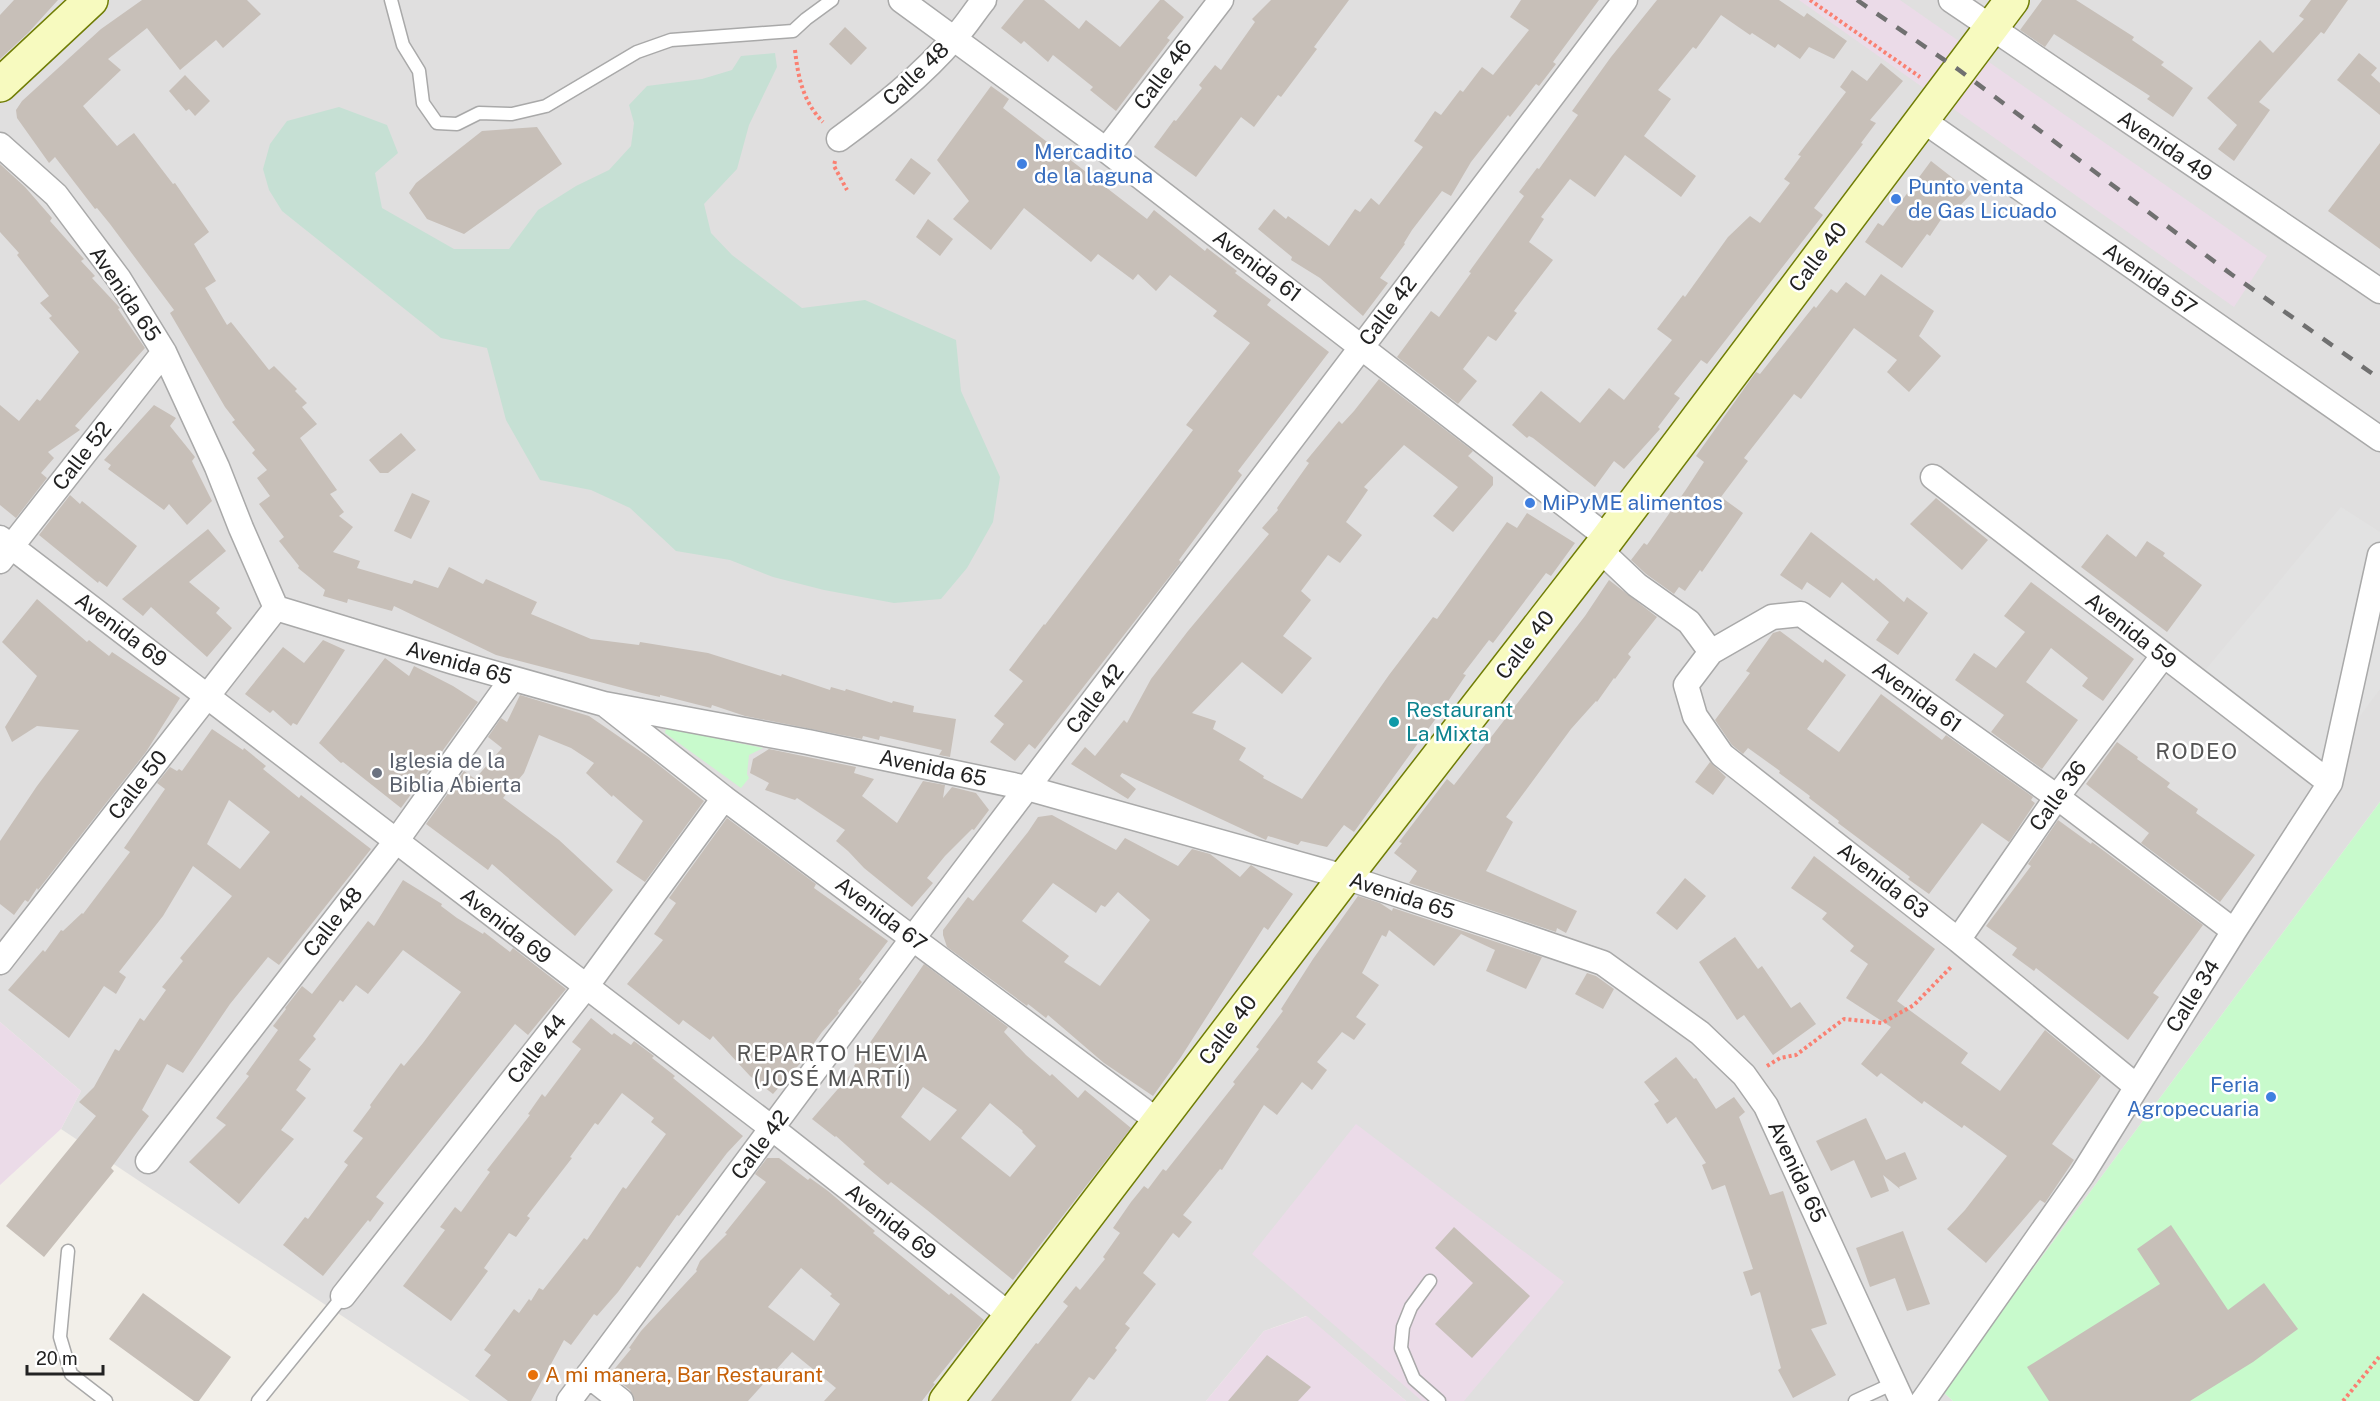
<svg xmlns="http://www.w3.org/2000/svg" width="2380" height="1401" font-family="'Public Sans',sans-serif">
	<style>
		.residential { fill: #e0dfdf }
		.industrial { fill: #ebdbe8 }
		.wetland { fill: #c6e0d4 }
		.park { fill: #c8facc }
		.parking { fill: #e2e2e2 }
		.building { fill: #c7bfb8; fill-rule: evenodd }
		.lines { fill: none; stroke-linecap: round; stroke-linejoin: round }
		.service-casing { stroke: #a9a9a9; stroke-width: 15 }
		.minor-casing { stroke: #a9a9a9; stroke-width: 27 }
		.secondary-casing { stroke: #707d05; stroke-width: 36 }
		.path { stroke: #fa8072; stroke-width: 4; stroke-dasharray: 3 3; stroke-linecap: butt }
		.service { stroke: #fff; stroke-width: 12 }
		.minor { stroke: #fff; stroke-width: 24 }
		.secondary { stroke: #f7fabf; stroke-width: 33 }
		.rail { stroke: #707070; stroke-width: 4.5; stroke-dasharray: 12 12; stroke-linecap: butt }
		.shop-dot { fill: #3f7fe0; stroke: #fff; stroke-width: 2 }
		.culture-dot { fill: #0f9aa8; stroke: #fff; stroke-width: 2 }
		.worship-dot { fill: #6b7280; stroke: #fff; stroke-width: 2 }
		.food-dot { fill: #e8710a; stroke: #fff; stroke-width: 2 }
		.labels { text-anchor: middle; stroke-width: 5; stroke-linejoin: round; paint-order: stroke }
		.street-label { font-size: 21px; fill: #222; stroke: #fff }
		.shop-label { font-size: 21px; fill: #366cbe; stroke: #fff; text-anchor: start }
		.culture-label { font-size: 21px; fill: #0d838f; stroke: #fff; text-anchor: start }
		.worship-label { font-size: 21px; fill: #5b616d; stroke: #fff; text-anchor: start }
		.food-label { font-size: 21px; fill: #c56008; stroke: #fff; text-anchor: start }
		.neighbourhood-label { font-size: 22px; letter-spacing: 1.5px; fill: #555; stroke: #fff }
	</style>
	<rect width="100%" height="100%" fill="#f2efe9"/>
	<path class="residential" d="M0,0H2380V802L1942,1391L1953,1401H1406L1306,1316L1264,1331L1206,1401H470L61,1129L81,1091L0,1022Z"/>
	<path class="industrial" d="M1799,0H1900L2267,256L2234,307Z
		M0,1022L81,1091L61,1129L0,1185Z
		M1356,1124L1564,1282L1464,1401H1422L1252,1254Z
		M1307,1316L1406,1401H1206L1264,1331Z"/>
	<path class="wetland" d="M775,53L777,67L749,125L737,169L704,204L711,233L732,255L802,308L865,300L956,340L961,391L1000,477L993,522L967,568L941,599L894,603L824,590L773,577L730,560L676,551L630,508L591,490L540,480L506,420L487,348L441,338L282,211L269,190L263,169L270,144L287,121L339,107L387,125L398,153L375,173L382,208L454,249H509L538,210L576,186L609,170L631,146L634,123L629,105L647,86L702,79L732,70L741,56Z"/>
	<path class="park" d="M666,728L763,748L749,755L747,774L749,778L741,788L665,733Z
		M2380,802V1401H1953L1942,1391Z"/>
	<path class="parking" d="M2341,507L2380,532V689L2322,767L2197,680Z"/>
	<path class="building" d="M14,0H58L28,33L0,59V15Z
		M142,0H247L261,14L223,48L216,40L180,70L147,28L108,59L121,70L83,106L117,146L134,133L173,184L175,183L209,232L194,244L216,281L205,288L227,325L231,322L269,370L274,366L297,389L295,391L307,403L302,407L317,424L300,438L337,490L330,494L344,512L339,516L353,527L333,552L360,561L357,568L412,584L414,580L438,588L449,567L483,584L486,579L537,602L531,614L591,639L639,645L640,642L708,653L781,676L782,674L830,690L831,687L845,691L846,689L892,703L893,701L914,706L913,712L956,719L950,757L939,755L942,750L880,736L879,740L863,736L862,739L745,716L712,705L711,708L660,695V697L642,693L496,655L394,606L392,611L348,599L347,603L323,596L325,590L298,568L299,566L279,541L284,537L259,504L270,496L257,478L267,470L252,453L255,450L232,422L235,420L225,407L170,313L174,310L110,224L97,208L95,209L55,157L49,163L17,118L16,110L22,101L101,29Z
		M1024,0H1044L1079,29L1086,20L1120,47L1160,0H1164L1184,17L1167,38L1170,40L1116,111L1090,90L1093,87L1053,55L1048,62L1024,41L1021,44L1001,28Z
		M1271,0H1349L1314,47L1317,49L1281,97L1278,95L1254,127L1241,117L1196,177L1154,147L1174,120L1176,121L1202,88L1199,85L1215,65L1221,70L1255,22L1252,19Z
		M1521,0H1599L1553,62L1556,64L1539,86L1536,84L1510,117L1508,115L1471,162L1451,196L1442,191L1412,230L1404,243L1405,244L1380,278L1388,283L1363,316L1320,278L1291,260L1292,257L1258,229L1274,209L1286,219L1288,216L1329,246L1355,209L1360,212L1371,198L1379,205L1423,147L1414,141L1435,111L1441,115L1460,90L1463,92L1482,67L1493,75L1529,30L1510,17Z
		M1657,0H1779L1804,17L1807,13L1847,41L1834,59L1809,47L1800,59L1778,44L1775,48L1752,33L1750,35L1721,15L1696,49L1693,47L1658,90L1671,99L1644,136L1696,176L1681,197L1625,155L1595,197L1570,179L1541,217L1544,219L1529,242L1553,260L1514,311L1517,313L1496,341L1488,336L1463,369L1477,381L1458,404L1397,357L1431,311L1439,317L1471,273L1469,272L1524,196L1519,192L1537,168L1539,169L1578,115L1572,111L1611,57Z
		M2042,0H2076L2134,37L2132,40L2164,62L2161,65L2193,88L2173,117L2147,99L2150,96L2054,34L2045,47L2020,30Z
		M2311,0H2348L2324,34L2321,32L2259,102L2270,110L2234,161L2218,149L2237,125L2207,98L2260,40L2273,53L2304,19L2299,16Z
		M845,27L867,48L851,65L829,44Z
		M2359,53L2377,68L2371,75L2380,83V115L2337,80Z
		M1881,63L1903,81L1870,120L1876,123L1861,143L1863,144L1814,208L1823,215L1707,364L1701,360L1674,394L1680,398L1658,427L1660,429L1624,469L1614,461L1595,487L1533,438L1529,436L1527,438L1512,425L1541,391L1580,423L1609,388L1624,400L1672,340L1657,329L1683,295L1685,297L1728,237L1750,216L1760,223L1790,183L1784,179L1801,156L1798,155L1846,92L1840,87L1852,70L1867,81Z
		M185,75L210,101L195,116L189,109L186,111L169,91Z
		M991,86L1009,99L1003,108L1147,219L1154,210L1205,251L1207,248L1237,271L1235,273L1271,300L1267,305L1329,352L1238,471L1242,475L1179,560L1181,562L1035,749L1029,744L1015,761L990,742L1004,724L994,716L1023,681L1009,670L1044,624L1045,625L1193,430L1186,425L1250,343L1213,316L1217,311L1170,275L1156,291L1138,274L1133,280L1098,254L1091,262L1024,208L991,250L953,219L969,201L937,160Z
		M537,127L562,164L464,234L427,219L409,193L416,183L482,131Z
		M2380,143V249L2328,211Z
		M911,158L931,173L914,195L895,180Z
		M1931,161L1972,193L1953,213L1948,209L1930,236L1927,234L1902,268L1865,242L1878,223L1883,226Z
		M0,164L25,187L52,218L50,221L84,259L81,261L95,276L92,278L120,308L118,309L145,348L75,426L80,430L48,452L54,458L41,473L47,478L16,518L0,505V405L19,421L37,399L40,401L79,352L49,318L52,316L40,303L49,296L17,255L19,253L0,232Z
		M928,219L953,239L940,256L916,237Z
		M1881,274L1934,311L1919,336L1941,356L1909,392L1887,372L1897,360L1854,328L1801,399L1794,394L1744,458L1748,461L1721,497L1743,513L1702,572L1700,570L1685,591L1679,587L1674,594L1646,574L1631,560L1644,543L1647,545L1685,491L1704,462L1696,456L1756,372L1760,374L1814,306L1816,308L1831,289L1837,293L1846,282L1865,296Z
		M1379,379L1473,451L1468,456L1493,477V485L1453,532L1433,516L1458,487L1404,445L1364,487L1368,490L1346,522L1362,535L1340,563L1328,555L1301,591L1311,600L1283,636L1312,658L1282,694L1242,662L1192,713L1216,721L1213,729L1246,748L1239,760L1264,776L1263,778L1302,799L1389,675L1433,617L1437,619L1507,522L1517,528L1527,513L1575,543L1551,576L1546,573L1493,643L1489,640L1463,674L1466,675L1442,710L1354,832L1344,825L1327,847L1301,841L1298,845L1268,836L1266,840L1122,773L1120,776L1136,789L1128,799L1071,764L1085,747L1095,756L1124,720L1127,723L1151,679L1188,631L1269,534L1262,528L1278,510L1277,508L1309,463L1306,461L1339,421L1342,424L1354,411Z
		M154,405L176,418L170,426L195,457L192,461L212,501L187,525L169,504L164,510L108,469L111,465L104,460Z
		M401,433L416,450L388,473H380L369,460Z
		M412,493L430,501L411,539L394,531Z
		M70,495L80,504L82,501L137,546L107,587L99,581L98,583L39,535Z
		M1936,498L1988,540L1962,570L1910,524Z
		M208,529L226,551L189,582L220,608L216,613L232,628L207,657L151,607L143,616L122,599Z
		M1811,532L1874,581L1876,578L1904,602L1907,597L1928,613L1898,655L1876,640L1889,622L1842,582L1830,598L1807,582L1802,590L1780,575Z
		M2107,534L2136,557L2147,541L2165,553L2163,556L2202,585L2167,632L2081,567Z
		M1609,580L1657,617L1628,654L1631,657L1615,679L1614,678L1597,702L1596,701L1571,729L1506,817L1513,822L1486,871L1577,911L1566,933L1557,928L1556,932L1409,883L1417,871L1394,853L1402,843L1399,842L1447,779L1454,785L1585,616Z
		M2031,582L2134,659L2103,701L2082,686L2088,678L2051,648L2026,682L2078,720L2042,769L1991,732L2004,715L1955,680L1974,653L1996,668L2025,632L2004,616Z
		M37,599L87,642L89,640L109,656L112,652L180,698L146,752L38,890L37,888L28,902L25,900L14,915L0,904V841L37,786L79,730L37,726L12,742L5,727L37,676L2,642Z
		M1780,631L1823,663L1825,659L1846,675L1807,729L1839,752L1881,694L1942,740L1946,735L2033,797L2031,800L2035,803L2009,842L1982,823L1929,894L1908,879L1910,877L1838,823L1839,821L1809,798L1810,796L1779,773L1780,771L1748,748L1743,754L1732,745L1715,720L1750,673L1746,671L1773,633Z
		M323,640L345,650L297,725L293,723L291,726L273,710L270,713L245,694L283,647L304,663Z
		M385,658L409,676L414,666L453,686L478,702L401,808L343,762L341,763L319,743Z
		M520,695L589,716L650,758L704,801L645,882L616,862L643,821L613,795L612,797L586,773L594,763L571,748L539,735L524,773L503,798L559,840L613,890L575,936L492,864L488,870L426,824L464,771L475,779L502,748L488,737L501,718L507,722Z
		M212,729L243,750L244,748L266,766L263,769L299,798L301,795L371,849L279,965L268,957L230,1004L183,1073L167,1064L142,1110L149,1116L111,1168L114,1171L44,1257L6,1226L96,1116L79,1102L94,1087L115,1049L119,1051L140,1018L144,1021L166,990L162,987L183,961L180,958L232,896L193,866L163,916L119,972L126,977L116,994L104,986L69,1038L8,990L43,950L45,952L61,930L63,931L82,913L83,914L130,852L124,848L165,789L157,783L170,767L177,771L179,769L182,771ZM229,800L270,832L240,869L207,844Z
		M2117,742L2138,757L2137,759L2170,783L2167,787L2198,809L2196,813L2255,855L2220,902L2141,843L2149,833L2086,784Z
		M769,749L856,767L854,773L874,779L862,796L897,823L923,781L945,785L943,798L952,787L976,793L989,810L974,830L972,829L945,856L927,878L933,883L912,907L864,868L848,851L836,841L845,830L797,798L795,800L765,790L769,783L750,773L753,759Z
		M1710,762L1726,777L1713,795L1695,782Z
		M1052,815L1116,850L1125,838L1178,866L1192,849L1210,854L1240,877L1251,865L1293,894L1268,930L1264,927L1181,1057L1153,1096L1104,1063L1048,1015L1046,1018L1028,1004L1027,1006L947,947L943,935V930L968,897L973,901L1028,832L1038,817ZM1053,883L1096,913L1101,905L1105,907L1118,892L1150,920L1100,986L1064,962L1069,956L1022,921Z
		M727,818L816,884L814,888L888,941L859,979L862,982L838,1011L839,1013L822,1032L804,1057L805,1058L773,1094L750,1076L713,1036L710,1040L683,1020L679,1025L627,984L663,940L654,934L676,903L669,898Z
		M2058,820L2091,844L2092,842L2203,925L2153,993L2159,997L2128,1040L2036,968L2034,971L2012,955L2017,948L1986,926L2031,866L2028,864Z
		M1814,856L1935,949L1897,1001L1968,1053L1961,1063L2000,1091L2045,1030L2101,1076L2052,1144L2074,1160L2045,1203L2040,1200L1986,1263L1947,1229L1965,1210L2007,1156L1964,1125L1962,1128L1924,1101L1922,1104L1881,1073L1877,1077L1861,1064L1891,1027L1846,998L1868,964L1850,951L1854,946L1822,919L1827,913L1791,888Z
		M1685,878L1706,896L1677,930L1656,913Z
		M403,880L442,904L441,906L457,918L483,934L484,932L510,952L513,948L566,989L528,1035L515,1024L376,1197L384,1203L370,1222L368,1220L323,1276L283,1245L305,1217L308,1219L348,1165L344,1162L363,1138L353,1131L371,1107L370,1105L401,1063L404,1066L423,1043L461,992L403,950L368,994L356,985L343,1002L340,1000L313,1036L316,1039L299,1060L311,1069L296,1090L306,1098L281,1130L294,1139L239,1204L189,1162L226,1125L216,1118L249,1076L246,1074L278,1030L273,1026L286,1009L285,1008L302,986L312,994L368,921L374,926Z
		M1358,896L1380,903L1392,911L1393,908L1542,957L1526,989L1486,971L1495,950L1461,934L1434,966L1389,930L1386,937L1382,935L1362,973L1379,985L1356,1017L1366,1024L1354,1040L1342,1032L1317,1062L1327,1070L1312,1090L1302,1082L1277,1115L1264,1105L1222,1170L1220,1169L1183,1215L1192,1222L1179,1238L1173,1233L1143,1273L1156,1284L1125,1324L1130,1328L1115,1348L1117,1350L1094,1380L1089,1377L1071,1401H991L1036,1343L1038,1344L1068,1306L1063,1302L1076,1286L1080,1290L1105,1259L1103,1257L1120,1233L1113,1228L1131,1202L1144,1186L1148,1189L1163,1169L1166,1171L1235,1084L1233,1082L1259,1049L1256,1047L1283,1011L1281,1009L1313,959Z
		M1735,937L1758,969L1762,966L1791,1008L1800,1002L1816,1024L1773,1055L1744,1015L1737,1020L1699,962Z
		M924,964L1008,1027L1004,1032L1026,1055L1050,1076L1052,1074L1078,1098L1085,1090L1131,1128L1013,1280L927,1210L891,1182L888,1185L863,1164L865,1162L836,1136L835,1137L812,1119L856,1068L854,1066L867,1047ZM923,1087L957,1110L930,1141L901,1117ZM990,1103L1023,1131L1022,1132L1036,1146L1010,1177L961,1138Z
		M1587,973L1596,976L1614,989L1603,1009L1575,994Z
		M591,1018L612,1035L614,1033L631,1045L634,1041L654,1056L652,1058L675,1076L673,1078L743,1136L727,1153L679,1216L677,1215L640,1268L637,1266L618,1292L597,1316L594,1314L571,1345L564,1340L531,1401H508L475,1376L491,1355L484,1350L514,1309L519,1313L529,1299L531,1301L539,1288L543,1290L584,1238L587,1240L623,1187L626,1189L666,1134L651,1122L654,1118L622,1093L598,1125L595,1123L570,1157L572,1158L527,1216L530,1218L516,1237L509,1233L484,1268L488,1271L451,1321L403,1286L445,1230L440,1227L455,1207L461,1212L490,1172L487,1170L530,1115L528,1114L542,1094L545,1097L581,1049L572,1042Z
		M1676,1057L1694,1079L1696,1078L1716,1109L1734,1097L1745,1112L1739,1117L1770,1195L1783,1191L1827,1324L1811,1329L1836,1375L1793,1398L1778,1370L1781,1368L1760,1292L1751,1296L1743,1272L1753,1269L1725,1185L1712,1190L1702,1165L1706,1163L1676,1117L1667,1124L1654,1104L1659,1101L1644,1082Z
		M1866,1118L1886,1160L1905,1152L1917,1179L1899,1187L1900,1189L1883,1175L1889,1191L1871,1198L1854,1160L1831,1171L1816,1141Z
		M767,1158H779L808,1180L810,1178L828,1191L875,1231L873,1233L949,1295L951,1293L984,1320L933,1383L935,1384L922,1401H824L836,1388L792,1352L748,1401H635L630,1390L612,1376L614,1374L612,1372L631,1349L629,1348L641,1331L697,1271L696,1270L700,1261L727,1234L725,1233L766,1182L755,1174ZM801,1268L832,1294L830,1296L840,1304L814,1341L768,1307Z
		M2171,1225L2228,1310L2264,1283L2298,1329L2253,1362L2190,1401H2049L2027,1367L2160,1284L2137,1249Z
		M1454,1227L1530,1296L1472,1358L1435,1324L1473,1283L1435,1248Z
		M1903,1231L1930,1304L1907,1311L1895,1278L1870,1287L1856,1248Z
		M143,1293L231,1357L199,1401H194L109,1339Z
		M1267,1355L1311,1387L1298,1401H1228Z"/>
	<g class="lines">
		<defs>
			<path id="service" d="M391,0L403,45L419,71L423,103L437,123L457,124L479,113L512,114L546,106L637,52L671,40L793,31L806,19L832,0
				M68,1251L60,1337L71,1374L106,1401
				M1430,1281L1411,1307L1403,1327L1401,1348L1414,1379L1439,1401
				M258,1401L343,1296
				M1855,1401L1894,1383"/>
			<path id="minor" d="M901,0L1106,150L1608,538
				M1951,0L2380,291
				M1921,119L2380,439
				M839,139C880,109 922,76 955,37C966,26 974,12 984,0
				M0,145L56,195L119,279L164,352L217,467L241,528L276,608L454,662L604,704L808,742L1027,788L1345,877L1506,930L1603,963L1700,1033L1744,1075L1766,1106L1902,1401
				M1106,150L1221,0
				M1933,477L2330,783
				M0,538L773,1129L1011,1316
				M1599,549L1637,585L1689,622L1711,652
				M0,561L164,352
				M607,706L724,798L1159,1122
				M1958,940L2057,797L2163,656
				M0,962L276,608
				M2136,1086L1958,940L1722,755L1695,716L1686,685L1711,652L1772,617L1801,614L2057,797L2234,931
				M148,1161L397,840L512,679
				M343,1296L585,988L724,798
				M588,1375L621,1401
				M569,1401L913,938L1625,0
				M1923,1401L2082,1175L2234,931L2330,783L2380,555"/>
			<path id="secondary" d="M0,85L91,0
				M946,1401L1345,877L1608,538L2012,0"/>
		</defs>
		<use href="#service" class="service-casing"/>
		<use href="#minor" class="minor-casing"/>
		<use href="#secondary" class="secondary-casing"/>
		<path class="path" d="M1810,0L1920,77
			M795,50C798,77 803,102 823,122
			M835,161L834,166L847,190
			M1767,1066L1780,1058L1796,1055L1844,1019L1882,1023L1914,1005L1951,967
			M2343,1401L2380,1356"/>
		<use href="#service" class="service"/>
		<use href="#minor" class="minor"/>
		<use href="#secondary" class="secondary"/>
		<path class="rail" d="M1857,0L1959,70L2231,274L2380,379"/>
	</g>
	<g class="shop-dot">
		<circle cx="1022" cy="164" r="6"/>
		<circle cx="1896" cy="199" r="6"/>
		<circle cx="1530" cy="503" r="6"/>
		<circle cx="2271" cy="1097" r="6"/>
	</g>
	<circle class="culture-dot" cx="1394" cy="722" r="6"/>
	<circle class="worship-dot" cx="377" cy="773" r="6"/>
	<circle class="food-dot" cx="533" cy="1375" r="6"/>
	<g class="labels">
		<g class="street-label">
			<text transform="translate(916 74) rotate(-43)" y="7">Calle 48</text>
			<text transform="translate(1163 75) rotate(-53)" y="7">Calle 46</text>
			<text transform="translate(2165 146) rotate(34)" y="7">Avenida 49</text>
			<text transform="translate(1818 257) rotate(-53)" y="7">Calle 40</text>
			<text transform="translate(1257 266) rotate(37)" y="7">Avenida 61</text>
			<text transform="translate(2150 279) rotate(35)" y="7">Avenida 57</text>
			<text transform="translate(125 294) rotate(56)" y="7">Avenida 65</text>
			<text transform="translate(1388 311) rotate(-53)" y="7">Calle 42</text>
			<text transform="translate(82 456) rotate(-52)" y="7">Calle 52</text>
			<text transform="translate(121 630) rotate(37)" y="7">Avenida 69</text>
			<text transform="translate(2131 631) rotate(38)" y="7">Avenida 59</text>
			<text transform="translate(1525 645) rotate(-52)" y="7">Calle 40</text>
			<text transform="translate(459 663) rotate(16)" y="7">Avenida 65</text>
			<text transform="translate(1917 697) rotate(36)" y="7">Avenida 61</text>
			<text transform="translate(1095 699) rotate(-53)" y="7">Calle 42</text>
			<text transform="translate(933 768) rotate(12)" y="7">Avenida 65</text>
			<text transform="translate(138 785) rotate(-52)" y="7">Calle 50</text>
			<text transform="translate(2058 796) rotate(-54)" y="7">Calle 36</text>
			<text transform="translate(1883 881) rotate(38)" y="7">Avenida 63</text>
			<text transform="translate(1402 896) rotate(18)" y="7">Avenida 65</text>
			<text transform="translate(881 914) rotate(37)" y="7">Avenida 67</text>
			<text transform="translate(333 922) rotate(-52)" y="7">Calle 48</text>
			<text transform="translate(506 926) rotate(38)" y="7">Avenida 69</text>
			<text transform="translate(2193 996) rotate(-58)" y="7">Calle 34</text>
			<text transform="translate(1228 1030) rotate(-53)" y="7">Calle 40</text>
			<text transform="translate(537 1049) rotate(-52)" y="7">Calle 44</text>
			<text transform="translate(760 1145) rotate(-53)" y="7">Calle 42</text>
			<text transform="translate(1797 1172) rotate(65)" y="7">Avenida 65</text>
			<text transform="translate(891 1222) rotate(38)" y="7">Avenida 69</text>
		</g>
		<g class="shop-label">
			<text x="1034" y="159">Mercadito<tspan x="1034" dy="24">de la laguna</tspan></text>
			<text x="1908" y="194">Punto venta<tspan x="1908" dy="24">de Gas Licuado</tspan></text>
			<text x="1542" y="510">MiPyME alimentos</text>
			<text x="2259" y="1092" text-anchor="end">Feria<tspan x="2259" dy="24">Agropecuaria</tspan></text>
		</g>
		<g class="culture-label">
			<text x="1406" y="717">Restaurant<tspan x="1406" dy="24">La Mixta</tspan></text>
		</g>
		<g class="worship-label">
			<text x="389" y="768">Iglesia de la<tspan x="389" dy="24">Biblia Abierta</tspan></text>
		</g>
		<g class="food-label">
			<text x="545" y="1382">A mi manera, Bar Restaurant</text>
		</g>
		<g class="neighbourhood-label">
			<text x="2197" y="759">RODEO</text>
			<text x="833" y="1061">REPARTO HEVIA<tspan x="833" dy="25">(JOSÉ MARTÍ)</tspan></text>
		</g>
	</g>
	<path d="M27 1365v9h76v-9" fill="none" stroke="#222222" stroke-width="3"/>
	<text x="36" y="1365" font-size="18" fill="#222222" stroke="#ffffff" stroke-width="4.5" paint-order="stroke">20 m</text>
</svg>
